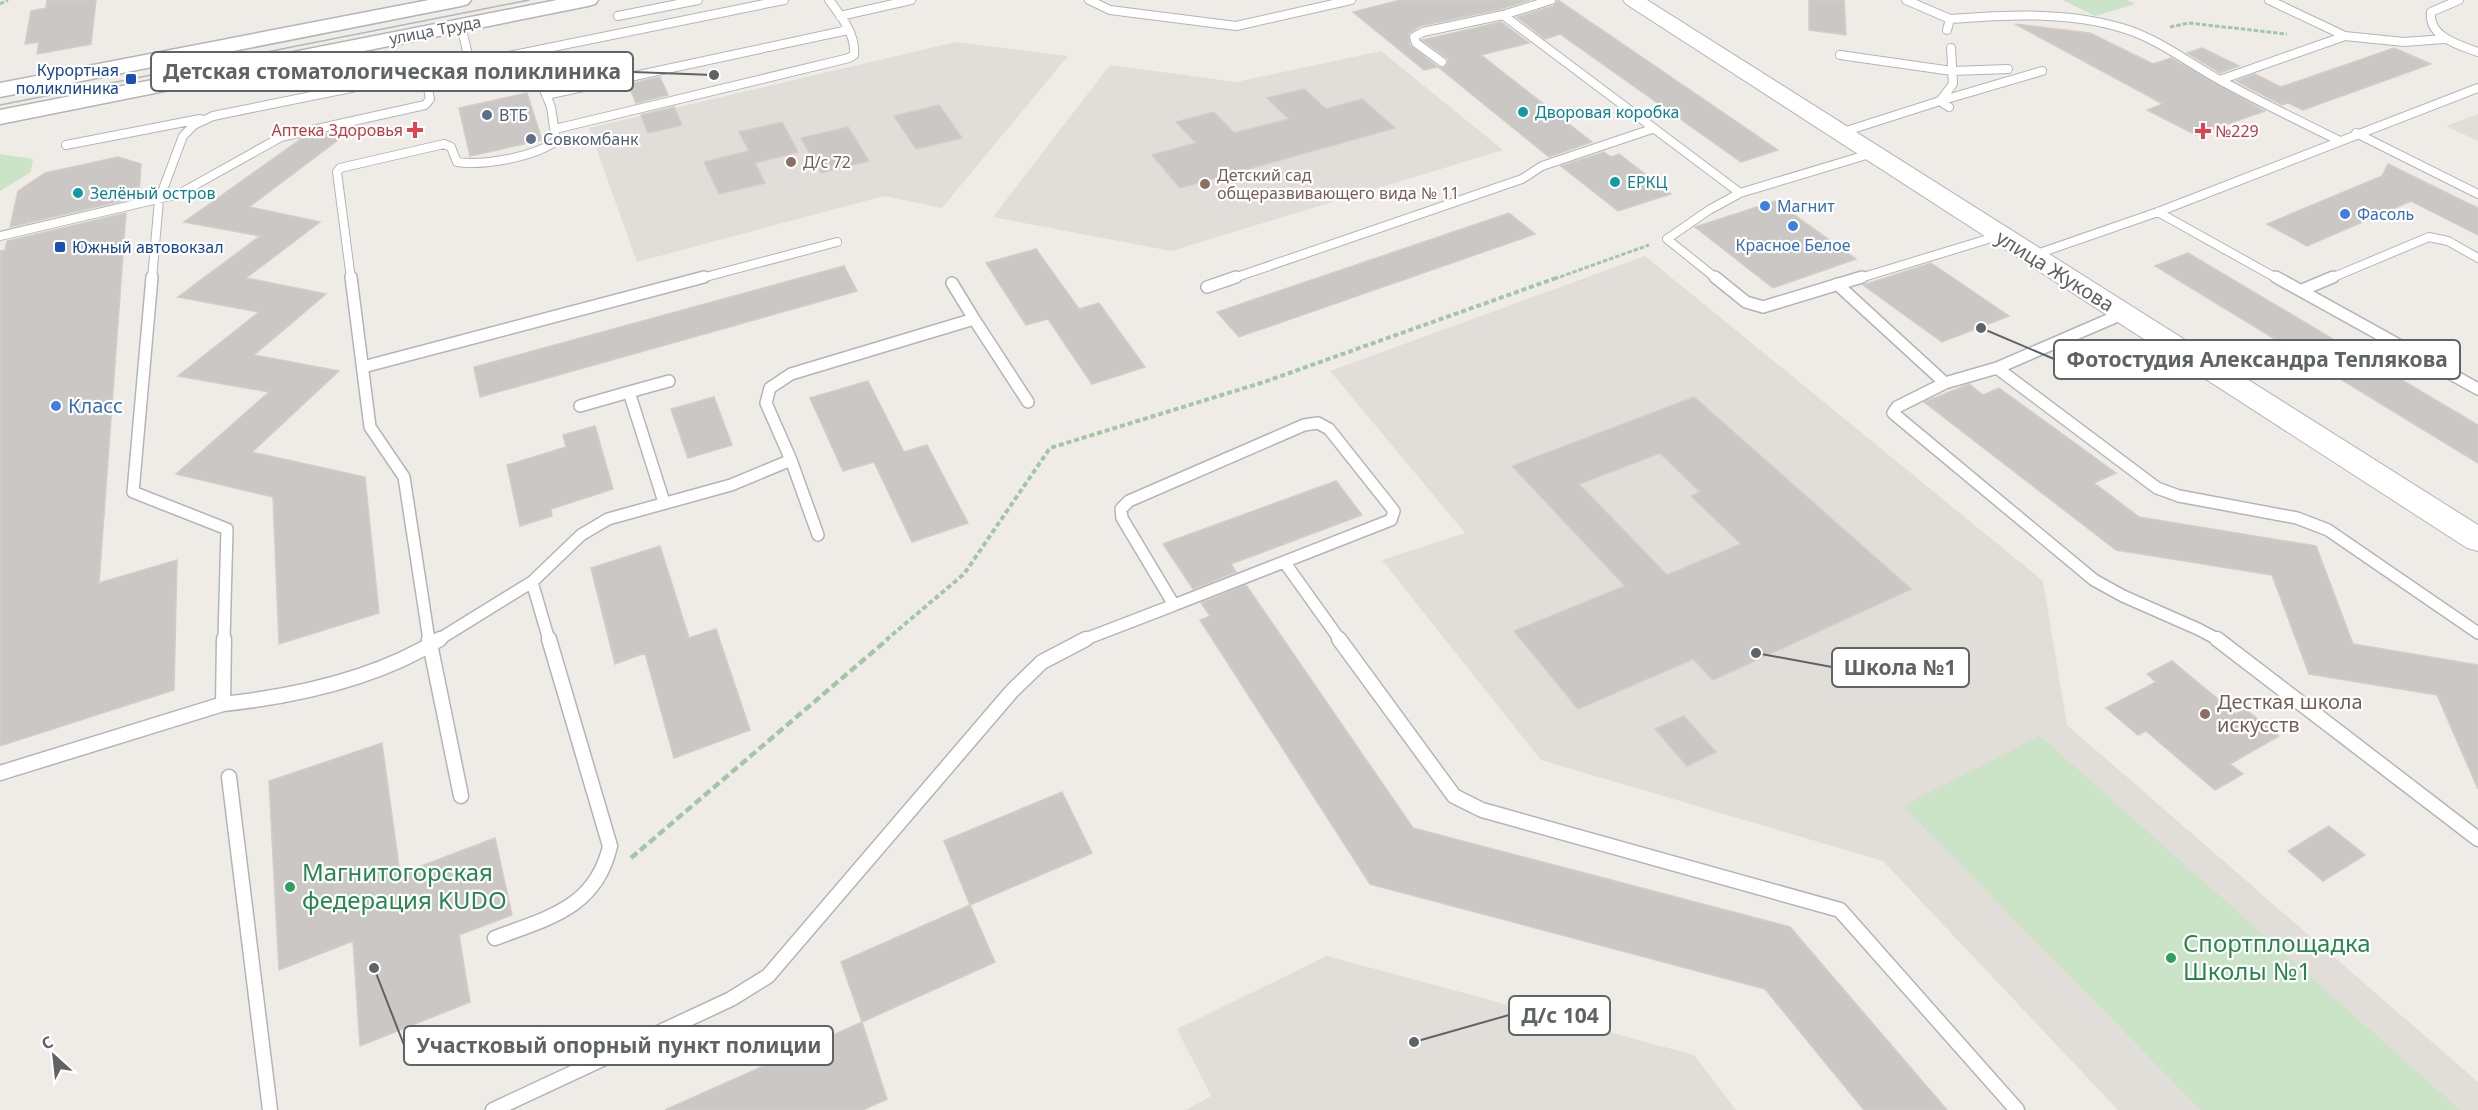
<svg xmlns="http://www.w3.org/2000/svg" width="2478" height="1110" font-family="'Noto Sans',sans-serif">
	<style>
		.education { fill: #e1ddd9 }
		.green { fill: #cbe3c7 }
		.building { fill: #cac7c4; stroke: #d3cdc6; stroke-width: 1.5; fill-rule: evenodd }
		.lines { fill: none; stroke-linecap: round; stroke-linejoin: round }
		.service-far2-casing { stroke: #b2b5b7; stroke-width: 10 }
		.service-far1-casing { stroke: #b2b5b7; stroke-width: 14 }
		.service-casing { stroke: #b2b5b7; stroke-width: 17 }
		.tertiary-casing { stroke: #b2b5b7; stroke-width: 2 }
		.secondary-casing { stroke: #b1b5b8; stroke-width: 3 }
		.path-far2 { stroke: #a3c6a7; stroke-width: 3; stroke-dasharray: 4.5 2; stroke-linecap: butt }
		.path-far1 { stroke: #a3c6a7; stroke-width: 4; stroke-dasharray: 5 3; stroke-linecap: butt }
		.path { stroke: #a3c6a7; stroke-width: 4.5; stroke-dasharray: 8 4; stroke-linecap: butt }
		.service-far2 { stroke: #fff; stroke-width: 8 }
		.service-far1 { stroke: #fff; stroke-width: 11 }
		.service { stroke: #fff; stroke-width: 14 }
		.tertiary { fill: #fff; fill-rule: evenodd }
		.secondary { fill: #fff; fill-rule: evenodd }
		.tram { stroke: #b4b5b5; stroke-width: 1.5 }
		.transit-dot { fill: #1a4fb4; stroke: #fff; stroke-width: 2 }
		.culture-dot { fill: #0f9aa8; stroke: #fff; stroke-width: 2 }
		.service-dot { fill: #5c6f8a; stroke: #fff; stroke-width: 2 }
		.health-dot { fill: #e0444e; stroke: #fff; stroke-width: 2 }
		.education-dot { fill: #8d6e63; stroke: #fff; stroke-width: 2 }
		.shop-dot { fill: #3f7fe0; stroke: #fff; stroke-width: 2 }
		.leisure-dot { fill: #2e9e5b; stroke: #fff; stroke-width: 2 }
		.labels { text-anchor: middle; stroke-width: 4.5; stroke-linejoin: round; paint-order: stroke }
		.far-street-label { font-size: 16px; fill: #5f6365; stroke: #fff }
		.far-transit-label { font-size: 16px; fill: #164399; stroke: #fff; text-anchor: end }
		.far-culture-label { font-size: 16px; fill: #0d838f; stroke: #fff; text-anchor: start }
		.far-service-label { font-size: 16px; fill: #4e5e75; stroke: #fff; text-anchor: start }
		.far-health-label { font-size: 16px; fill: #be3a42; stroke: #fff; text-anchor: end }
		.far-education-label { font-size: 16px; fill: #785e54; stroke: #fff; text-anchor: start }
		.far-shop-label { font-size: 16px; fill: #366cbe; stroke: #fff; text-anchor: start }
		.street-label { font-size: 20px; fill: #5f6365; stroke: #fff }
		.shop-label { font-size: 20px; fill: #366cbe; stroke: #fff; text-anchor: start }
		.education-label { font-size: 20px; fill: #785e54; stroke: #fff; text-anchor: start }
		.near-leisure-label { font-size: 24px; fill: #27864d; stroke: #fff; text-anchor: start }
		.leader { fill: none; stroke: #5f6365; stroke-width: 2 }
		.callout-dot { fill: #5f6365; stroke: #fff; stroke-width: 2 }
		.callout { fill: #fff; stroke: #5f6365; stroke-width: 2 }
		.callout-label { font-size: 21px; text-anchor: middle; font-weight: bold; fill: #5f6365 }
	</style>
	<rect width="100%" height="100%" fill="#efece7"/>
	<path class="education" d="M956,42L1068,56L942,208L884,196L637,262L589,128Z
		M1381,51L1503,150L1171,251L993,217L1110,65L1236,82Z
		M2478,114V141L2446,126Z
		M1645,256L2043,581L2067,725L2478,1082V1110H2118L1883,861L1541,760L1382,560L1465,533L1330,371Z
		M1327,956L1694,1055L1736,1110H1186L1211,1096L1177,1029Z"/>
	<path class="green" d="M2063,0H2127L2135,4L2095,16Z
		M0,154L33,159L31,172L0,191Z
		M2040,736L2460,1110H2201L1903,806Z"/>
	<path class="building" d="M47,0H96L91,44L37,54L39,42L25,44L31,11L46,8Z
		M1400,0H1530L1501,9L1420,26L1408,34L1410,45L1438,67L1444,68L1448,63V59L1422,40L1501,22L1529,43L1481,55L1592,142L1549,157L1438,67L1424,70L1353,12Z
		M1558,0L1778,150L1741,162L1560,34L1545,39L1517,17L1553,6Z
		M1809,0H1844L1846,35L1809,30Z
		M2015,24L2090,33L2153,64L2171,58L2265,111L2196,135L2147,110L2163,104Z
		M2202,48L2239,66L2220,73L2187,53Z
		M2394,48L2431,64L2303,110L2288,103L2282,105L2236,81L2255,74L2281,87Z
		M660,77L668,95L636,103L628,84Z
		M1304,89L1326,109L1362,99L1395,128L1180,188L1152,155L1196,143L1176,122L1214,112L1234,133L1289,119L1267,98Z
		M527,93L542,140L470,156L459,108Z
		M939,105L962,138L916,149L894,116Z
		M674,107L682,125L648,133L641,115Z
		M782,122L798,152L755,163L765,183L719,194L704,162L749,151L739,132Z
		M848,127L869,161L821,173L801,138Z
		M342,130L346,134L249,207L320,222L246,278L326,294L254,355L339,371L252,452L365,477L379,613L279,644L273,497L176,474L269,392L178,376L259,312L178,297L260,236L184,222L301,139Z
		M1604,152L1611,157L1619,154L1671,194L1618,211L1561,166Z
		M118,157L141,164L139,197L10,227L18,191L45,173Z
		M2388,164L2478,208V235L2411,201L2307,246L2267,224L2382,176Z
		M1775,201L1856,259L1773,288L1695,227Z
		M126,213L99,583L177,560L174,690L0,746V251L5,250L7,241Z
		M1509,213L1535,234L1239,337L1217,312Z
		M1036,249L1079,309L1099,303L1145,367L1092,384L1048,319L1026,325L986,263Z
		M2188,253L2478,425V463L2155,266Z
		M1931,263L2009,316L1942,342L1863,285Z
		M844,266L857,291L480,397L474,367Z
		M868,381L904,452L927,445L968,523L912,542L874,462L843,471L810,398Z
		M1969,384L1983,395L1999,388L2116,473L2094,483L2139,517L2316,546L2353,644L2478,665V789L2437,695L2309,674L2272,575L2116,550L1924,402Z
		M714,397L732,445L688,458L671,409Z
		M1694,397L1911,589L1713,680L1693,659L1578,709L1514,631L1625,586L1512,466ZM1660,453L1700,492L1691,496L1741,544L1667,575L1579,484Z
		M595,426L613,489L551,509L552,516L520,526L507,465L566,447L563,435Z
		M1336,481L1362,515L1231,564L1236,572L1193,589L1163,544Z
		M660,546L689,638L716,629L750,730L674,758L645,653L615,664L591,568Z
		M1246,585L1413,828L1790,927L1947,1110H1864L1765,989L1370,884L1200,620L1210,616L1201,603Z
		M2172,661L2236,714L2245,709L2279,736L2230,764L2243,774L2215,790L2146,731L2138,735L2106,708L2156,682L2147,674Z
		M1684,716L1716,752L1687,766L1655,729Z
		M382,743L400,874L495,838L512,915L459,935L470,1002L360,1046L353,941L279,970L269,781Z
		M1062,792L1092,853L970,905L944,841Z
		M2329,826L2365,855L2323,881L2288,851Z
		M970,905L995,962L862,1022L841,962Z
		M862,1022L887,1099L863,1110H665Z"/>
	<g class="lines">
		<defs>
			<path id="service-far2" d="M1089,0L1110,10L1236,26L1351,0
				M1551,0L1503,15L1740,193
				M1906,0L1950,19
				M2459,0L2431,12C2428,37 2459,45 2478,52
				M618,16L698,0
				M840,16L911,0
				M461,25L470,64
				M1947,30L1950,19C2007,15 2066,11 2122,28C2157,38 2187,62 2218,79C2258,101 2299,121 2340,141
				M2345,36L2404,42L2444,39
				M1840,55L1952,71L2008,69
				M1442,62L1416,43L1414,37L1423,32L1503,15
				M2220,80L2345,36L2269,0
				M546,95L848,30
				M1949,107L1940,101L2042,71
				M555,129L849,58L854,55C856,34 841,16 829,0
				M1840,133L1940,101L1953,84L1951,48
				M2356,133L2478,194
				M66,145L200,119
				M2158,212L2278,279
				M0,236L179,194L281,137L425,105L430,99L425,73L784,0
				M2031,256L2158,212L2478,88
				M152,279L159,200L183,136L194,125L213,116L425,73
				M351,279L337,172L340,168L444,144L451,147L457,162C483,166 534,157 556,141L551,107L529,52
				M698,279L837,242
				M1231,279L1522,179L1542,166L1652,129
				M1717,279L1667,239L1709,210L1740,193L1873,153
				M1857,279L1998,236
				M2329,279L2429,237L2448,241L2478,258"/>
			<path id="service-far1" d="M152,277L133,492L227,529L224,640
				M351,277L370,427L404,477L429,640
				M1715,277L1746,302L1763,307L1862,277
				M2276,277L2478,389
				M952,283L974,319
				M1837,284L1945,383
				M1207,287L1236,277
				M2302,290L2333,277
				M2122,314L1997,368L1945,383L1897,407L1893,413L2094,580L2123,596L2198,629L2219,640
				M363,367L704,277
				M1997,368L2157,488L2179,496L2297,518L2328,530L2478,633
				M629,392L669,381
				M580,406L629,392L664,502
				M1318,423L1329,429L1394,511L1391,520L1174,605L1122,518L1121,509L1129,501L1304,425Z
				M791,460L818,535
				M1285,563L1340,640
				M532,582L549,640
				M438,640L532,582L581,535L608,519L731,485L791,460L766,403L770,388L791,374L974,319L1028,402
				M1083,640L1174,605"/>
			<path id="service" d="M429,639L461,796
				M1339,639L1454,796L1482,810L1840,910L2017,1110
				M2217,639L2478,839
				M223,704C297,696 376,679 440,639
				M0,773L223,704L224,639
				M229,777L270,1110
				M495,938C548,918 596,908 610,846L549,639
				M493,1110L731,999L768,976L1012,691L1042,662L1086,639"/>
			<path id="tertiary" d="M1623,0H1647L2478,525V551L2467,548L1626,4Z"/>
			<path id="secondary" d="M429,0H471L468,4L461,6L0,97V83Z
				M557,0H598L595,4L588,6L0,124V110Z"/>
		</defs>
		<use href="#service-far2" class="service-far2-casing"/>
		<use href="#service-far1" class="service-far1-casing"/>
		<use href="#service" class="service-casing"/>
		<use href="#tertiary" class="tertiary-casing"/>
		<use href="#secondary" class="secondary-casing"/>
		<path class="path-far2" d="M0,4L8,0
			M2170,27L2189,23L2287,34
			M1554,279L1649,245"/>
		<path class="path-far1" d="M886,640L964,574L1050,448L1264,382L1559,277"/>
		<path class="path" d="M631,858L888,639"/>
		<use href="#service-far2" class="service-far2"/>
		<use href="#service-far1" class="service-far1"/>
		<use href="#service" class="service"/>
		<use href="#tertiary" class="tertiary"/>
		<use href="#secondary" class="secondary"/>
		<path class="tram" d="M0,105L529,0"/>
	</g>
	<g class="transit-dot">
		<rect x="125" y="73" width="12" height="12" rx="3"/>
		<rect x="54" y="241" width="12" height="12" rx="3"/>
	</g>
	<g class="culture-dot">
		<circle cx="1523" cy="112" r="6"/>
		<circle cx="1615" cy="182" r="6"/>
		<circle cx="78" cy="193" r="6"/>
	</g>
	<g class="service-dot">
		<circle cx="487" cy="115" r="6"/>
		<circle cx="531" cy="139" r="6"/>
	</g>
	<g class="health-dot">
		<path d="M412 121h6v6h6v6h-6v6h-6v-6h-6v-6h6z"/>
		<path d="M2200 122h6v6h6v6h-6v6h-6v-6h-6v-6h6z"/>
	</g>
	<g class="education-dot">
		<circle cx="791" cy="162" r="6"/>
		<circle cx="1205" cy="184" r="6"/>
		<circle cx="2205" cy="714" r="6"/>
	</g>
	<g class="shop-dot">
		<circle cx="1765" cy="206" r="6"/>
		<circle cx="2345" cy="214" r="6"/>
		<circle cx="1793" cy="226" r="6"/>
		<circle cx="56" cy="406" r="6"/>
	</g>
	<g class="leisure-dot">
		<circle cx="290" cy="887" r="6"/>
		<circle cx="2171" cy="958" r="6"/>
	</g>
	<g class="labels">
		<g class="far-street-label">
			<text transform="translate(435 30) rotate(-11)" y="6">улица Труда</text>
		</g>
		<g class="far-transit-label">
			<text x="119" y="76">Курортная<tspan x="119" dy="18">поликлиника</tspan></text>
			<text x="72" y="253" text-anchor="start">Южный автовокзал</text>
		</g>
		<g class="far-culture-label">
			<text x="1535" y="118">Дворовая коробка</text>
			<text x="1627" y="188">ЕРКЦ</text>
			<text x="90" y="199">Зелёный остров</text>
		</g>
		<g class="far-service-label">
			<text x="499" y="121">ВТБ</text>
			<text x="543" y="145">Совкомбанк</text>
		</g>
		<g class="far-health-label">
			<text x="403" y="136">Аптека Здоровья</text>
			<text x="2215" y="137" text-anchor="start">№229</text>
		</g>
		<g class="far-education-label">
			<text x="803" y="168">Д/с 72</text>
			<text x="1217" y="181">Детский сад<tspan x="1217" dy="18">общеразвивающего вида № 11</tspan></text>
		</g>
		<g class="far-shop-label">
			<text x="1777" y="212">Магнит</text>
			<text x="2357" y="220">Фасоль</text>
			<text x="1793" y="251" text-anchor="middle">Красное Белое</text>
		</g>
		<g class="street-label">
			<text transform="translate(2055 271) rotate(32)" y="7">улица Жукова</text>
		</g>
		<g class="shop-label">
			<text x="68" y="413">Класс</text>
		</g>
		<g class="education-label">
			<text x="2217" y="709">Десткая школа<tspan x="2217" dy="23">искусств</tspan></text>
		</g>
		<g class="near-leisure-label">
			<text x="302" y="881">Магнитогорская<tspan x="302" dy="28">федерация KUDO</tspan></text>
			<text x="2183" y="952">Спортплощадка<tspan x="2183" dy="28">Школы №1</tspan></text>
		</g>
	</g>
	<path class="leader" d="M714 75L633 72M1981 328L2054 359M1756 653L1832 667M1414 1042L1509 1015M374 968L404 1045"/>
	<g class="callout-dot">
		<circle cx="714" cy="75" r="6"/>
		<circle cx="1981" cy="328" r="6"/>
		<circle cx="1756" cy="653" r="6"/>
		<circle cx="1414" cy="1042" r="6"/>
		<circle cx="374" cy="968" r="6"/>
	</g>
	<g class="callout">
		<rect x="151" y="52" width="482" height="39" rx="6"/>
		<rect x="2054" y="340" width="406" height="39" rx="6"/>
		<rect x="1832" y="648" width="137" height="39" rx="6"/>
		<rect x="1509" y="996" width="101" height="39" rx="6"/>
		<rect x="404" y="1026" width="429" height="39" rx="6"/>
	</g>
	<g class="callout-label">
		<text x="392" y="79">Детская стоматологическая поликлиника</text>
		<text x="2257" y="367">Фотостудия Александра Теплякова</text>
		<text x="1900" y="675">Школа №1</text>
		<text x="1560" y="1023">Д/с 104</text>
		<text x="619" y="1053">Участковый опорный пункт полиции</text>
	</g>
	<g transform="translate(54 1056) rotate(333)" stroke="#ffffff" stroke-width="4.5" paint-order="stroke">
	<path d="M0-4.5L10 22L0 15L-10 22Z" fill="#5f6365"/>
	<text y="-9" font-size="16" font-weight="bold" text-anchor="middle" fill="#5f6365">С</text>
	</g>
</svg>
